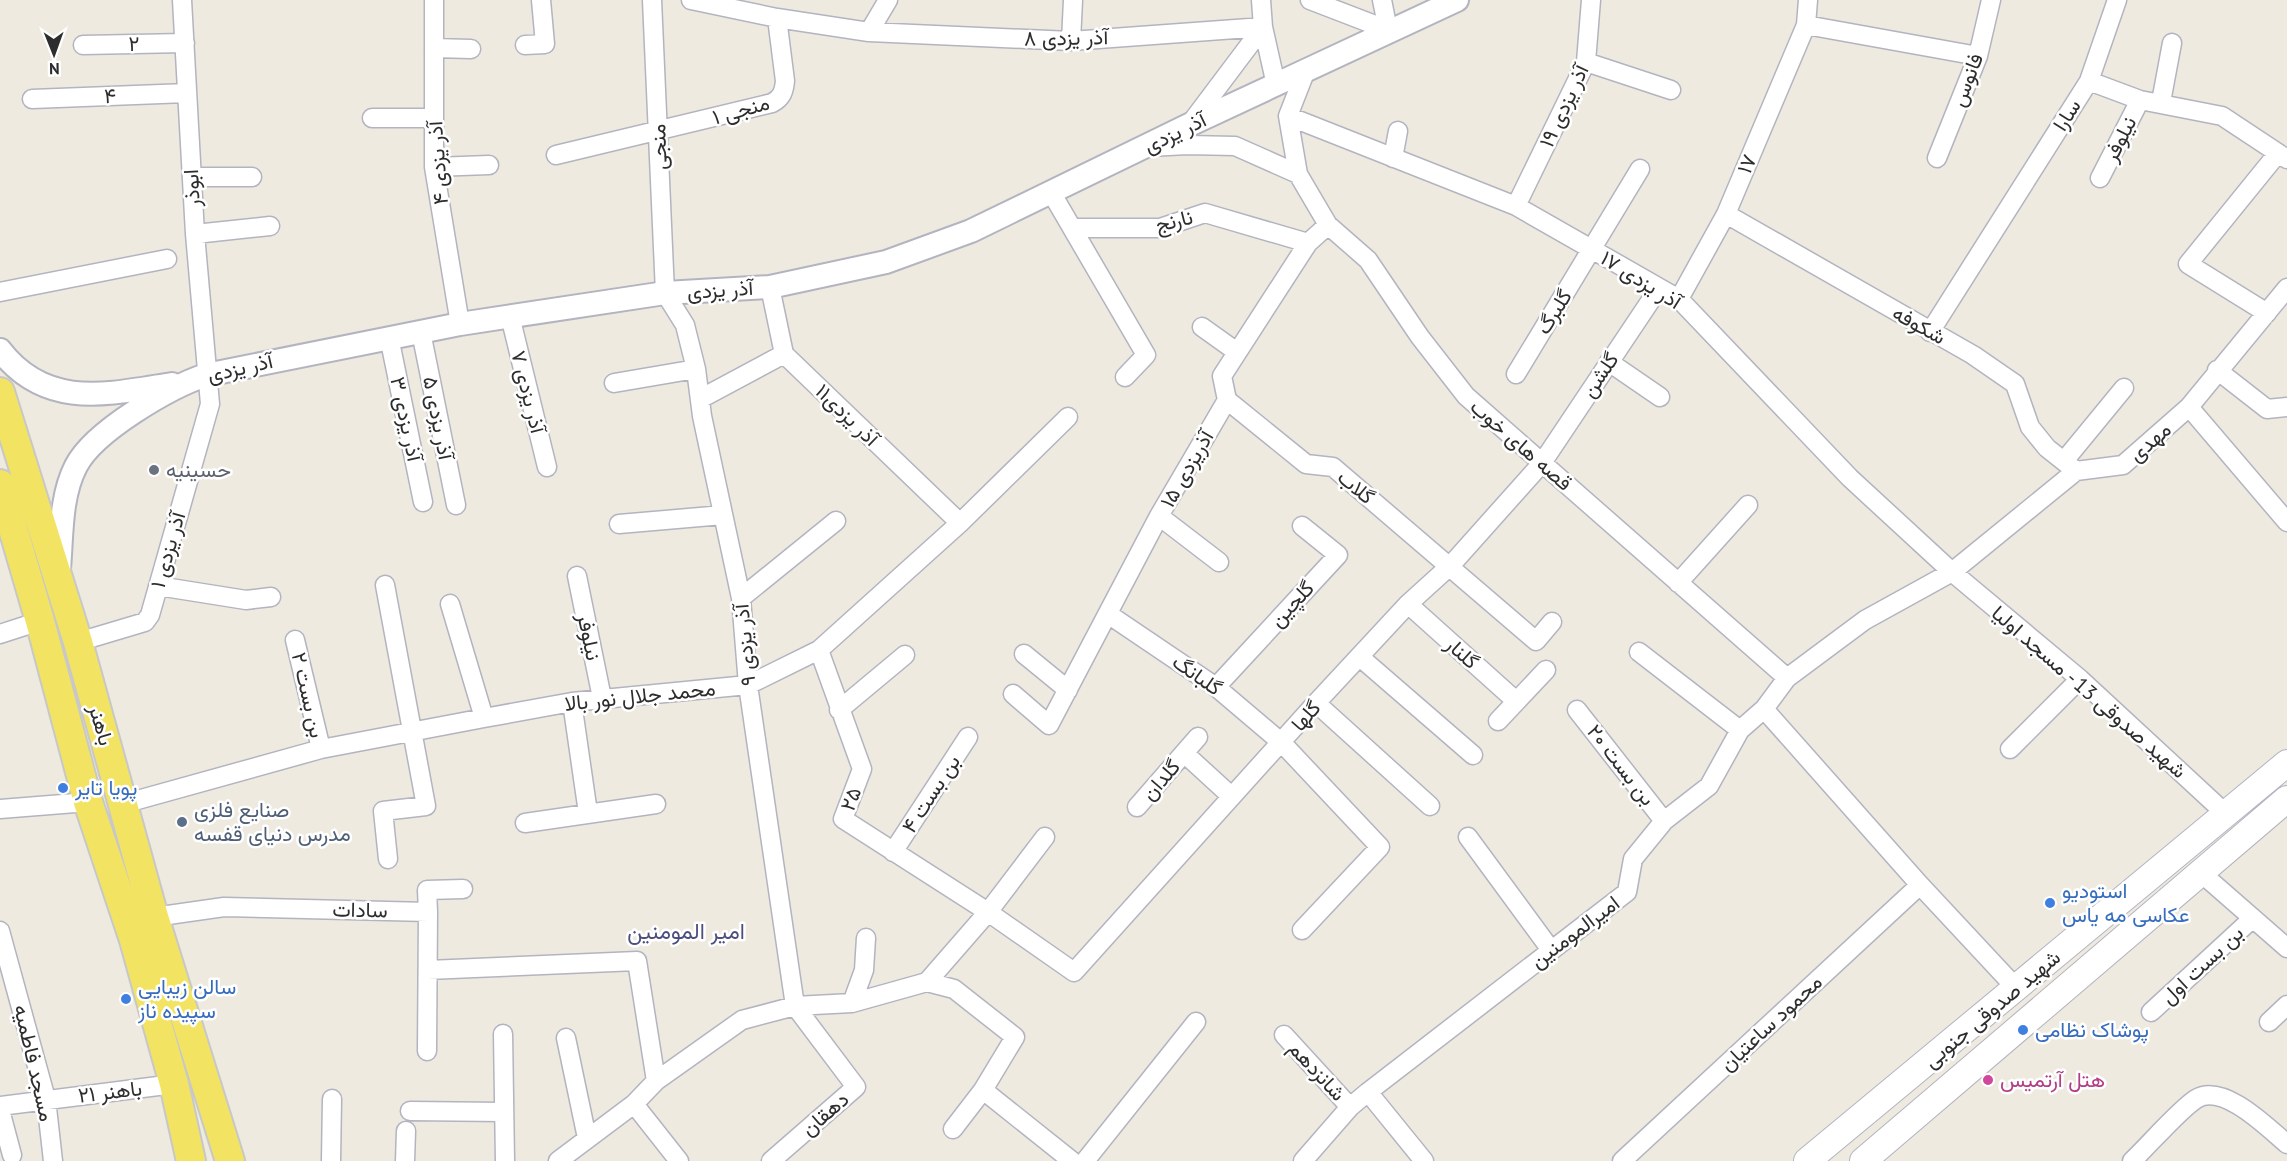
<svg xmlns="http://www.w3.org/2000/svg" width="2287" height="1161" font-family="'PT Sans',Vazirmatn,sans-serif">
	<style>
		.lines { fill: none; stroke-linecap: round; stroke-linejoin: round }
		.minor-casing { stroke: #b3b4c0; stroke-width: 21 }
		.tertiary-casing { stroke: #b3b4c0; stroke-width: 26 }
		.secondary-casing { stroke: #b3b4c0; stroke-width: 28 }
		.primary-casing { stroke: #c8c8c8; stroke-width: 32 }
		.minor { stroke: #fff; stroke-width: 18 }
		.tertiary { stroke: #fff; stroke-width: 22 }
		.secondary { stroke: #fff; stroke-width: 26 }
		.primary { stroke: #f2e462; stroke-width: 28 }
		.worship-dot { fill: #6b7280; stroke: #fff; stroke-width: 2 }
		.shop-dot { fill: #3f7fe0; stroke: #fff; stroke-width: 2 }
		.service-dot { fill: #5c6f8a; stroke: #fff; stroke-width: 2 }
		.hotel-dot { fill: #d1479c; stroke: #fff; stroke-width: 2 }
		.labels { text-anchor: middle; stroke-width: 5; stroke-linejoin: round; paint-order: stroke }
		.street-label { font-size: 21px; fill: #2d2d2d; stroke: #fff }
		.worship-label { font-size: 21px; fill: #5b616d; stroke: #fff; text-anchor: start }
		.shop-label { font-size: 21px; fill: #366cbe; stroke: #fff; text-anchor: start }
		.service-label { font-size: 21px; fill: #4e5e75; stroke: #fff; text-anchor: start }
		.hotel-label { font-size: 21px; fill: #b23c85; stroke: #fff; text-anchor: start }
		.neighbourhood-label { font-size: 22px; fill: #4c4e7f; stroke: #fff }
	</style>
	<rect width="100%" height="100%" fill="#eeeae0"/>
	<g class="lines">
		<defs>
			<path id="minor" d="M434,0V167L460,324
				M652,0L665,293L685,325L696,369L702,416L741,598L748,685L795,1006L856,1087L771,1161
				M691,0L777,18L869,32L1071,41L1263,27
				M1261,0L1263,27L1276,85
				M1310,0L1388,30
				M1382,0L1388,30
				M1808,0L1806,25L1978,56
				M869,32L888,0
				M1071,41L1073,0
				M83,45L185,43
				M525,45L545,44L541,0
				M434,48L471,49
				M1586,62L1671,90
				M1306,70L1288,116L1298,174L1328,225L1368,260L1420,337L1466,396L1787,678
				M2089,81L2117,0
				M32,99L187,93
				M2161,102L2172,43
				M1288,116L1516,206L1679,299L1850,478L1952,572L2080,679L2226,814
				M372,118H434
				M1190,124L1263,27
				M1150,147L1187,145L1235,146L1298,174
				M556,155L772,103C782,98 784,91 785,81L777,18
				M1393,158L1398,131
				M1937,158L1978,56L1991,0
				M434,167L489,165
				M192,177H252
				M2100,178L2140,100
				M1051,192L1146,355L1125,377
				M1516,206L1586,62L1591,0
				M1726,214L1973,355L2015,384L2030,427L2047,448L2076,471
				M1072,228H1160L1205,213L1308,243
				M195,234L270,226
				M770,287L784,354L960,523
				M0,292L167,259
				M1679,299L1726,214L1806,25
				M2267,313L2188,264L2278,153
				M510,316L547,467
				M1202,327L1237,352
				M421,332L456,505
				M1930,332L2089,81L2140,100L2222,116L2287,159
				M389,337L423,502
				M1609,362L1660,397
				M2217,370L2267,409L2287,407
				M1516,374L1640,169
				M614,383L696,369
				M700,399L784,354
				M1227,400L1306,464L1333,467L1536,641L1552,622
				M2189,407L2287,522
				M2064,461L2124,388
				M1159,516L1219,562
				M619,524L723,515
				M577,576L602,698
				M1678,583L1748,505
				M385,585L426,806L383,811L388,859
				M158,586L246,600L271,597
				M741,598L836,521
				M450,604L484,718
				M1408,604L1516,701
				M1108,614L1216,687L1282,743L1380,847L1302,930
				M0,634L40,621
				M295,640L321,749
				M78,642L145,622L150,615L210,404L195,234L182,0
				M819,650L862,769L843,819L988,912L1074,972L1316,703L1408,604L1451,565L1542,463L1659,288
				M1639,652L1740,730
				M1024,654L1068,690
				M1361,658L1473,755
				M1216,687L1338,555L1302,526
				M1013,694L1049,725L1159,516L1227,400L1222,376L1308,243L1328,225
				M572,702L588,813
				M1316,703L1430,806
				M1764,709L1920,885L2017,989
				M839,710L905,655
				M1577,710L1664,821
				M1498,721L1546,670
				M2010,749L2080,679
				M1184,753L1198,737
				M123,804L321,749L484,718L572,702L748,685L819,650L960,523L1068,417
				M1137,807L1184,753L1231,796
				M0,809L88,802
				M525,823L656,804
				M1468,837L1551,950
				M893,852L968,737
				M2200,872L2287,948
				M428,912L427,890L463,889
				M154,917L224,907L428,912L427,1051
				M0,931L46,1099L53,1161
				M428,970L637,961L656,1081
				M927,982L988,912L1045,837
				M852,1003L864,970L866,938
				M2151,1012L2253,918
				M2269,1022L2287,1005
				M503,1034L505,1161
				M1284,1035L1350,1107
				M566,1038L587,1138
				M983,1090L1072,1161
				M1368,1092L1424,1161
				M634,1104L679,1161
				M0,1106L174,1084
				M0,1110L12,1155
				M410,1111L503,1112
				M331,1161L332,1099
				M405,1161L406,1131
				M558,1161L634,1104L656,1081L742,1020L795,1006L852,1003L927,982L954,989L1015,1037L983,1090L953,1129
				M1085,1161L1196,1022
				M1303,1161L1350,1107L1368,1092L1627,892L1633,859L1664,821L1709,786L1740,730L1764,709L1787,678L1865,620L1952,572L2076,471L2123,465L2189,407L2287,288
				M1622,1161L1920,885
				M2132,1161C2148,1146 2180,1109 2196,1099C2223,1082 2268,1128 2287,1144"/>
			<path id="tertiary" d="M0,350C46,410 108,394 172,384
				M59,569C62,535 60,497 76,466C94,431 170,387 206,375L460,324L665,293L770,287L886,262L971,231L1189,125L1457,0"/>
			<path id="secondary" d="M1807,1161L2287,763
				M1863,1161L2287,799"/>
			<path id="primary" d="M0,392L78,642L154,917L230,1161
				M0,484L40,621L88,802L134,940L174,1084L191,1161"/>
		</defs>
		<use href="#minor" class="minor-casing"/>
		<use href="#tertiary" class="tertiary-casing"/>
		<use href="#secondary" class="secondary-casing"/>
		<use href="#primary" class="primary-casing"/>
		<use href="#minor" class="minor"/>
		<use href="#tertiary" class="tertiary"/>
		<use href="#secondary" class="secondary"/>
		<use href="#primary" class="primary"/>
	</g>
	<circle class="worship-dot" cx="154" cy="470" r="6"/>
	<g class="shop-dot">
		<circle cx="63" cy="788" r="6"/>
		<circle cx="2050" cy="903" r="6"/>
		<circle cx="126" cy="999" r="6"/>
		<circle cx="2023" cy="1030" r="6"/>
	</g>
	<circle class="service-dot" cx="182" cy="822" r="6"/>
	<circle class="hotel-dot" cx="1988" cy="1080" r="6"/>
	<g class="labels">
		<g class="street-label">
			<text transform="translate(1066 38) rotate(-1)" y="7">۸ آذر یزدی</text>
			<text transform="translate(134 44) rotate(-1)" y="7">۲</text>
			<text transform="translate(1967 80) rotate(-69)" y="7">فانوس</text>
			<text transform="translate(110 96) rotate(-2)" y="7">۴</text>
			<text transform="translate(1564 106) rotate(-65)" y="7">آذر یزدی ۱۹</text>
			<text transform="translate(741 110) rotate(-16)" y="7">منجی ۱</text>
			<text transform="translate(2067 115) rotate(-58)" y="7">سارا</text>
			<text transform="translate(1175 133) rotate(-26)" y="7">آذر یزدی</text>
			<text transform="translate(2120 139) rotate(-63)" y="7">نیلوفر</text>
			<text transform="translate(659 147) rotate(-92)" y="7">منجی</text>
			<text transform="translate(438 163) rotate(-94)" y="7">۴ آذر یزدی</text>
			<text transform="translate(1747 164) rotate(-67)" y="7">۱۷</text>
			<text transform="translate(192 188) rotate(-93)" y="7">ابوذر</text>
			<text transform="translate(1174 221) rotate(-14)" y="7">نارنج</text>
			<text transform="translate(1641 280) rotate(32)" y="7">آذر یزدی ۱۷</text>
			<text transform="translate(720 290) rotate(-4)" y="7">آذر یزدی</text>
			<text transform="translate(1554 312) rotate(-58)" y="7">گلبرگ</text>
			<text transform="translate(1919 325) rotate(29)" y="7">شکوفه</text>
			<text transform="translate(240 368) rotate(-13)" y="7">آذر یزدی</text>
			<text transform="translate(1600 375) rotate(-56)" y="7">گلشن</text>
			<text transform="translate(528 392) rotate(76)" y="7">آذر یزدی ۷</text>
			<text transform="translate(847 415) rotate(44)" y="7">آذر یزدی۱۱</text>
			<text transform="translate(438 418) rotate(79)" y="7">آذر یزدی ۵</text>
			<text transform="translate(406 419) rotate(78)" y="7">آذر یزدی ۳</text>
			<text transform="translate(2150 442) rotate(-41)" y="7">مهدی</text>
			<text transform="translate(1521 445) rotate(41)" y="7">قصه های خوب</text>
			<text transform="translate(1187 469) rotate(-60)" y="7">۱۵ آذریزدی</text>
			<text transform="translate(1356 487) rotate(40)" y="7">گلاب</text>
			<text transform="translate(168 550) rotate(-74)" y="7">آذر یزدی ۱</text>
			<text transform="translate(1292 604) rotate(-47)" y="7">گلچین</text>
			<text transform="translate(589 637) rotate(78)" y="7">نیلوفر</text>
			<text transform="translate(745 645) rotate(-95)" y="7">آذر یزدی ۹</text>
			<text transform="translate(1462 653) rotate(42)" y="7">گلنار</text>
			<text transform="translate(1197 675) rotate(35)" y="7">گلبانگ</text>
			<text transform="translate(2089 692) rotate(41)" y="7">شهید صدوقی 13 - مسجد اولیا</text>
			<text transform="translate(308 695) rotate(77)" y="7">بن بست ۲</text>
			<text transform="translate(640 696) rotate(-6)" y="7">محمد جلال نور بالا</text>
			<text transform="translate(1306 716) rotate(-49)" y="7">گلها</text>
			<text transform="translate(101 725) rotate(74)" y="7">باهنر</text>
			<text transform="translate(1621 765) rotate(52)" y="7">بن بست ۲۰</text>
			<text transform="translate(1161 780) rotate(-49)" y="7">گلدان</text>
			<text transform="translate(931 794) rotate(-57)" y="7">بن بست ۴</text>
			<text transform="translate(851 799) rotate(-69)" y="7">۲۵</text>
			<text transform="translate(360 910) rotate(1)" y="7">سادات</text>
			<text transform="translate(1575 932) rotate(-37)" y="7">امیرالمومنین</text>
			<text transform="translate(2202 965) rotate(-43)" y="7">بن بست اول</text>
			<text transform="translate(1992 1009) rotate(-40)" y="7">شهید صدوقی جنوبی</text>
			<text transform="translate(1771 1023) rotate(-43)" y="7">محمود ساعتیان</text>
			<text transform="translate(34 1063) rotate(77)" y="7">مسجد فاطمیه</text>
			<text transform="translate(1317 1071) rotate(47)" y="7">شانزدهم</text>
			<text transform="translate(110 1092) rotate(-7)" y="7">باهنر ۲۱</text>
			<text transform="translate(825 1114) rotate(-41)" y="7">دهقان</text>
		</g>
		<g class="worship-label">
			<text x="166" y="477">حسینیه</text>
		</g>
		<g class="shop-label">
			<text x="75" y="795">پویا تایر</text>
			<text x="2062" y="898">استودیو<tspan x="2062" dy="24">عکاسی مه یاس</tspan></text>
			<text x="138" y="994">سالن زیبایی<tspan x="138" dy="24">سپیده ناز</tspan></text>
			<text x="2035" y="1037">پوشاک نظامی</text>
		</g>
		<g class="service-label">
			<text x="194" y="817">صنایع فلزی<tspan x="194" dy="24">مدرس دنیای قفسه</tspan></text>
		</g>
		<g class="hotel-label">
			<text x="2000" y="1087">هتل آرتمیس</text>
		</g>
		<g class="neighbourhood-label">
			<text x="686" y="939">امیر المومنین</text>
		</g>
	</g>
	<g transform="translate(54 54) rotate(179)" stroke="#ffffff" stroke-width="4.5" paint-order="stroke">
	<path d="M0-4.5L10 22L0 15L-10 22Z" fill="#2d2d2d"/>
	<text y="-9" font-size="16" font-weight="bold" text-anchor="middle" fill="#2d2d2d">N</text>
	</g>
</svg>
